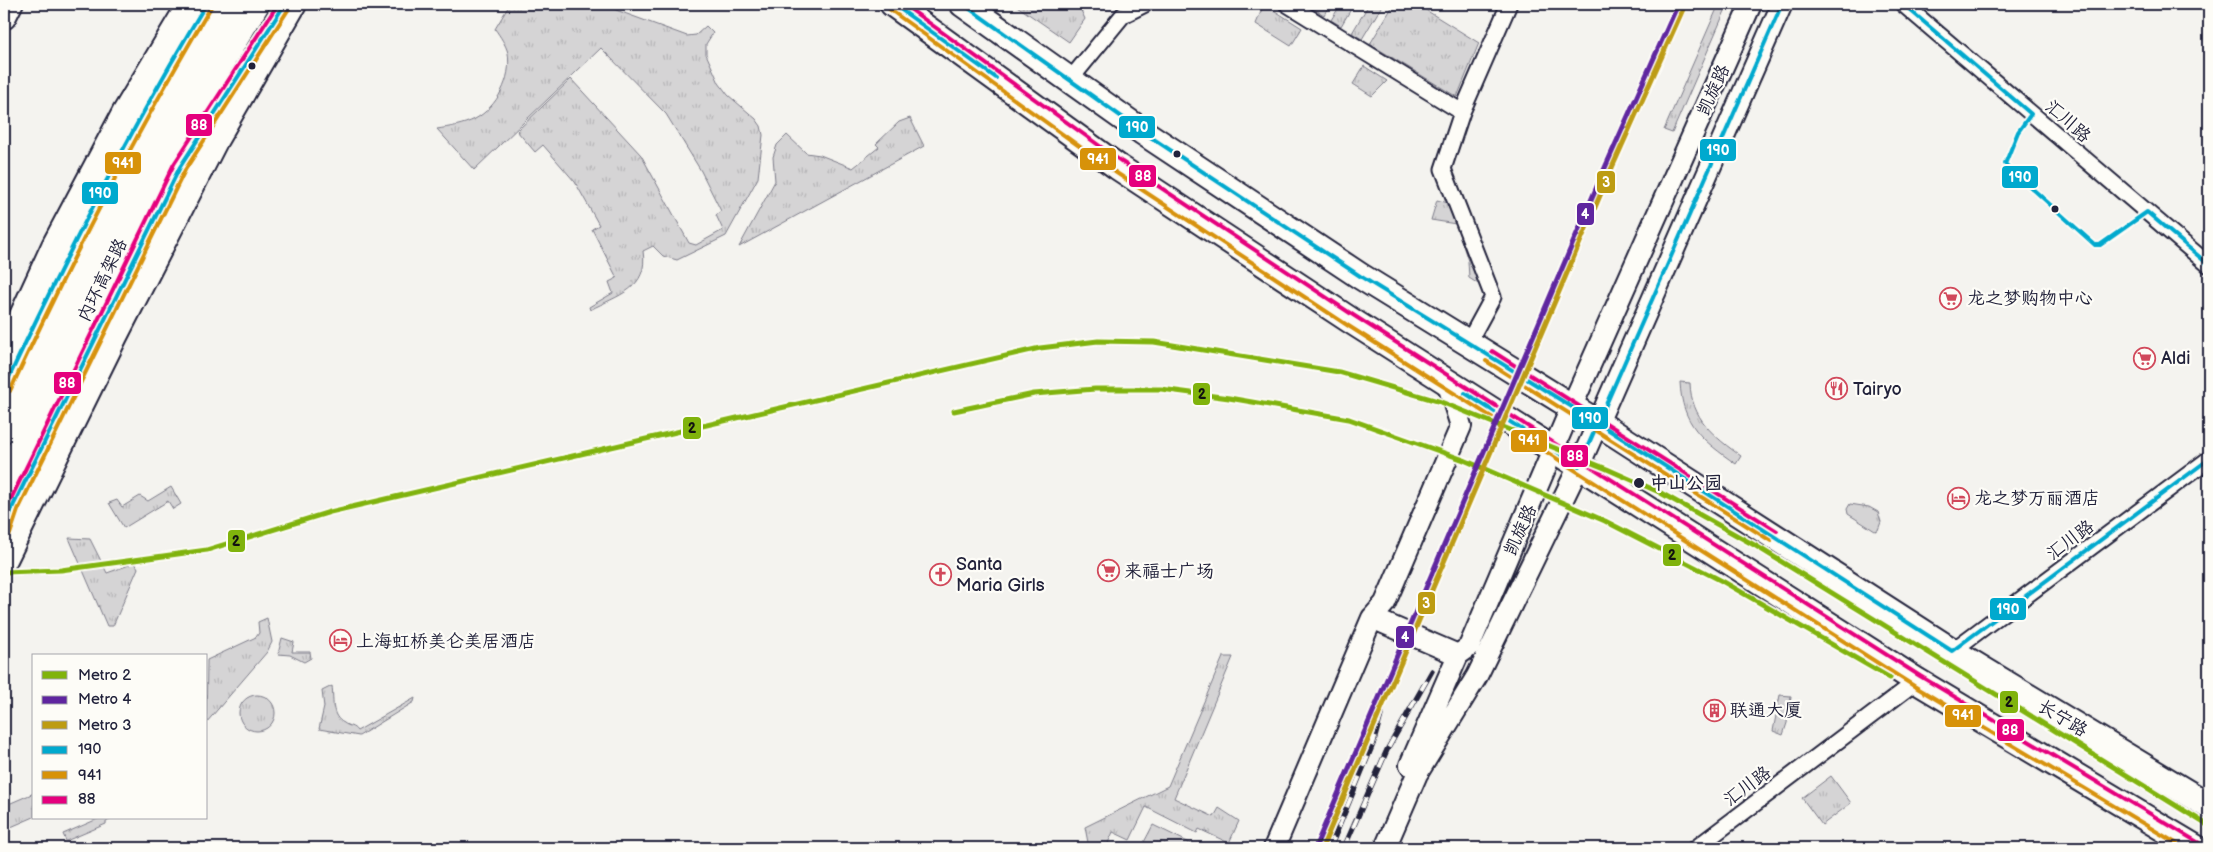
<svg xmlns="http://www.w3.org/2000/svg" width="2213" height="852" font-family="'Balsamiq Sans','LXGW WenKai TC',sans-serif">
	<style>
		.grass { fill: url(#grass-tufts); stroke: #7c7b88 }
		.lines { fill: none; stroke-linecap: round; stroke-linejoin: round }
		.minor-casing { stroke: #22223b; stroke-width: 19 }
		.tertiary-casing { stroke: #22223b; stroke-width: 24 }
		.primary-casing { stroke: #22223b; stroke-width: 29 }
		.trunk-casing { stroke: #22223b; stroke-width: 30 }
		.minor { stroke: #fdfcf7; stroke-width: 15 }
		.tertiary { stroke: #fdfcf7; stroke-width: 20 }
		.primary { stroke: #fdfcf7; stroke-width: 25 }
		.trunk { stroke: #fdfcf7; stroke-width: 26 }
		.rail-casing { stroke: #22223b; stroke-width: 5.5 }
		.rail { stroke: #fdfcf7; stroke-width: 4; stroke-dasharray: 11; stroke-linecap: butt }
		.bus-1-casing { stroke: #fdfcf7; stroke-width: 8 }
		.bus-2-casing { stroke: #fdfcf7; stroke-width: 8 }
		.bus-3-casing { stroke: #fdfcf7; stroke-width: 8 }
		.bus-1 { stroke: #00a9ce; stroke-width: 4 }
		.bus-2 { stroke: #d79209; stroke-width: 4 }
		.bus-3 { stroke: #e5007d; stroke-width: 4 }
		.metro-1-casing { stroke: #fdfcf7; stroke-width: 9 }
		.metro-2-casing { stroke: #fdfcf7; stroke-width: 9 }
		.metro-3-casing { stroke: #fdfcf7; stroke-width: 9 }
		.metro-1 { stroke: #80b30c; stroke-width: 5 }
		.metro-2 { stroke: #5f259f; stroke-width: 5 }
		.metro-3 { stroke: #bd9c12; stroke-width: 5 }
		.bus-dot { fill: #22223b; stroke: #fdfcf7; stroke-width: 2 }
		.labels { text-anchor: middle; stroke-width: 4.5; stroke-linejoin: round; paint-order: stroke }
		.street-label { font-size: 18px; fill: #22223b; stroke: #fdfcf7 }
		.poi-label { font-size: 18px; fill: #22223b; stroke: #fdfcf7; text-anchor: start }
		.stop-label { font-size: 18px; font-weight: bold; fill: #22223b; stroke: #fdfcf7; text-anchor: start }
		.line-badge { stroke: #fdfcf7; stroke-width: 2 }
		.badge-label { font-size: 14px; text-anchor: middle; font-weight: bold; fill: #fff }
		.pale-badge-label { font-size: 14px; text-anchor: middle; font-weight: bold; fill: #111 }
	</style>
	<defs>
		<pattern id="grass-tufts" width="24" height="20" patternUnits="userSpaceOnUse" patternTransform="scale(1.25)"><rect width="24" height="20" fill="#d5d4d5"/><path d="M3 7l-1-3M5 7V3M7 7l1-3M15 17l-1-3M17 17v-4M19 17l1-3" fill="none" stroke="#b7b6b8"/></pattern>
	</defs>
	<rect width="100%" height="100%" fill="#f4f3ef"/>
	<filter id="ink" filterUnits="userSpaceOnUse"><feTurbulence type="fractalNoise" baseFrequency=".02" numOctaves="2"/><feDisplacementMap in="SourceGraphic" scale="10" xChannelSelector="R" yChannelSelector="G"/><feConvolveMatrix kernelMatrix="1 2 1 2 8 2 1 2 1" color-interpolation-filters="sRGB"/></filter>
	<g filter="url(#ink)">
		<path class="grass" d="M510,4H606L616,10L687,36L696,35L706,26L713,33L706,44V54L719,83L728,95L756,119L761,126L763,135L758,178L726,236L677,260L663,256L653,246L643,251C649,289 618,295 590,310L589,307L613,293L609,282L617,278L592,229L599,225L575,182L543,145L535,152L517,131L571,79L641,155L689,243L696,245L723,230L716,215L721,211L701,171L666,114L601,48L474,170L437,129C450,127 463,125 475,119C497,107 512,79 508,53C506,45 500,36 495,29Z
			M1014,4H1078L1085,19L1069,42Z
			M1264,4L1302,28L1291,46L1256,24Z
			M1306,4H1330L1324,15Z
			M1341,4H1354L1341,26L1331,20Z
			M1369,4H1383L1362,39L1352,33Z
			M1394,4H1416L1479,43L1457,97L1370,44Z
			M1719,4H1728L1672,133L1664,130Z
			M1364,66L1387,81L1372,96L1353,84Z
			M910,118L924,146L739,247L775,181L773,157L777,145L787,135L806,153L820,155L853,168L879,147L876,144L899,122Z
			M1437,200L1452,204L1480,285L1469,278L1468,261L1456,224L1431,220Z
			M1680,382L1690,383C1691,418 1714,437 1741,456L1736,464C1702,440 1682,425 1680,382Z
			M171,487L181,504L173,509L168,501L124,528L109,503L117,500L122,507L140,496L148,501Z
			M1850,504L1869,507L1878,512L1881,522L1878,530L1875,531L1848,514L1847,509Z
			M69,538L90,539L107,573L135,563L138,568L113,626H107Z
			M267,618L272,642L267,652L206,723L207,660L256,637L259,633L258,622Z
			M282,638L294,642L292,652H310L311,658L304,662L290,655L278,654Z
			M1223,657H1233L1174,798L1214,817L1219,808L1239,821L1229,843L1199,829L1197,833L1146,807L1130,840L1113,832L1108,843L1119,848H1089L1085,827L1168,786Z
			M332,686C334,699 330,716 344,723C349,727 353,725 357,731L415,698L414,702L359,736L319,729L324,707L322,691Z
			M239 713a18 18 0 1 1 36 0a18 18 0 1 1-36 0Z
			M1780,695L1791,696L1787,723L1783,735L1773,731Z
			M1831,776L1851,803L1822,825L1802,798Z
			M34,793V817L4,830V806Z
			M100,818H113L106,822V824L66,841L63,834Z
			M1153,825L1200,848H1141Z"/>
		<g class="lines">
			<defs>
				<path id="minor" d="M1287,4L1462,112
					M1903,4L2209,265
					M4,15L7,20L15,4
					M1069,81L1123,15L1145,4
					M1468,343L1493,297L1443,169L1462,112L1509,4
					M1952,651L2209,459
					M1696,848L1917,681"/>
				<path id="tertiary" d="M1372,618L1385,603L1461,426L1447,382
					M1410,765L1458,655
					M1274,848L1372,618L1458,655L1469,647L1571,408L1751,4
					M1385,848L1417,774L1477,676L1579,466L1782,4"/>
				<path id="primary" d="M893,4L1118,167L1350,320L1917,681L2196,848
					M963,4L1143,132L1360,276L1598,423L1952,651L2209,806
					M185,38L206,4
					M4,388L104,184L163,74
					M4,532L12,508L180,167L232,88"/>
				<path id="trunk" d="M4,357L55,246L125,114L191,4
					M4,429L98,232L179,81L228,4
					M4,484L119,243L201,94L256,4
					M4,559L114,336L215,139L293,4"/>
			</defs>
			<use href="#minor" class="minor-casing"/>
			<use href="#tertiary" class="tertiary-casing"/>
			<use href="#primary" class="primary-casing"/>
			<use href="#trunk" class="trunk-casing"/>
			<use href="#minor" class="minor"/>
			<use href="#tertiary" class="tertiary"/>
			<use href="#primary" class="primary"/>
			<use href="#trunk" class="trunk"/>
			<defs>
				<path id="rail" d="M1330,848L1373,744L1397,657
					M1344,848L1387,750L1432,671"/>
			</defs>
			<use href="#rail" class="rail-casing"/>
			<use href="#rail" class="rail"/>
			<defs>
				<path id="bus-1" d="M893,4L996,78
					M963,4L1143,132L1360,276L1598,423L1952,651L2209,459
					M1903,4L2031,114L2018,132L2005,164L2095,245H2100L2147,212L2209,265
					M4,388C65,257 131,128 206,4
					M1465,393L1579,466L1782,4
					M4,532L12,508L180,167L285,4"/>
				<path id="bus-2" d="M889,9L1115,172L1347,325L1914,686L2184,848
					M1486,361L1771,541
					M10,391C71,259 137,131 211,7
					M10,534L18,510L185,170L290,7"/>
				<path id="bus-3" d="M903,4L1122,162L1353,315L1920,676L2199,843
					M1492,351L1777,531
					M4,513L174,164L278,4"/>
			</defs>
			<use href="#bus-1" class="bus-1-casing"/>
			<use href="#bus-2" class="bus-2-casing"/>
			<use href="#bus-3" class="bus-3-casing"/>
			<use href="#bus-1" class="bus-1"/>
			<use href="#bus-2" class="bus-2"/>
			<use href="#bus-3" class="bus-3"/>
			<defs>
				<path id="metro-1" d="M954,411L1034,394L1095,389H1161L1229,398L1349,419L1464,460L1605,521L1722,581L1890,678
					M4,572L61,570L207,550L330,512L1040,348L1098,341L1154,342L1339,372L1441,402L1607,469L1659,492L1756,546L2209,826"/>
				<path id="metro-2" d="M1315,848L1604,170L1678,4"/>
				<path id="metro-3" d="M1322,848L1610,172L1684,7"/>
			</defs>
			<use href="#metro-1" class="metro-1-casing"/>
			<use href="#metro-2" class="metro-2-casing"/>
			<use href="#metro-3" class="metro-3-casing"/>
			<use href="#metro-1" class="metro-1"/>
			<use href="#metro-2" class="metro-2"/>
			<use href="#metro-3" class="metro-3"/>
		</g>
	</g>
	<defs>
		<symbol id="supermarket-ring" viewBox="-11 -11 22 22"><circle r="9.5" fill="#fdfcf7" stroke="#d1495b" stroke-width="1.5"/><path d="M-6-5.5h2.5l.6 2H6L4.5 2H-2.5L-4.4-4H-6ZM-1.5 3.2a1.3 1.3 0 1 0 .1 0ZM3 3.2a1.3 1.3 0 1 0 .1 0Z" fill="#d1495b"/></symbol>
		<symbol id="restaurant-ring" viewBox="-11 -11 22 22"><circle r="9.5" fill="#fdfcf7" stroke="#d1495b" stroke-width="1.5"/><path d="M-5-6h1v4h1v-4h1v4h1v-4h1v5L-1.5 .5V6h-2V.5L-5-1ZM5-6V6H3V1.5H1.5Q1.5-4 5-6Z" fill="#d1495b"/></symbol>
		<symbol id="hotel-ring" viewBox="-11 -11 22 22"><circle r="9.5" fill="#fdfcf7" stroke="#d1495b" stroke-width="1.5"/><path d="M-6-4.5h1.5V1H6V5H4.5V3h-9V5H-6ZM-4 0a1.8 1.8 0 1 1 3.6 0ZM.5 0V-2.5h3Q6-2.5 6 0Z" fill="#d1495b"/></symbol>
		<symbol id="church-ring" viewBox="-11 -11 22 22"><circle r="9.5" fill="#fdfcf7" stroke="#d1495b" stroke-width="1.5"/><path d="M-1.2-6h2.4v3.5h3.3v2.4h-3.3V6h-2.4V-.1h-3.3v-2.4h3.3Z" fill="#d1495b"/></symbol>
		<symbol id="building-ring" viewBox="-11 -11 22 22"><circle r="9.5" fill="#fdfcf7" stroke="#d1495b" stroke-width="1.5"/><path d="M-4-6H4V6H1V3H-1V6H-4ZM-2.5-4.3h1.7v1.8h-1.7ZM.8-4.3h1.7v1.8H.8ZM-2.5-1h1.7V.8h-1.7ZM.8-1h1.7V.8H.8Z" fill="#d1495b"/></symbol>
	</defs>
	<g fill-rule="evenodd">
		<use href="#supermarket-ring" x="1938" y="286" width="25" height="25"/>
		<use href="#supermarket-ring" x="2132" y="346" width="25" height="25"/>
		<use href="#restaurant-ring" x="1824" y="376" width="25" height="25"/>
		<use href="#hotel-ring" x="1946" y="486" width="25" height="25"/>
		<use href="#supermarket-ring" x="1096" y="558" width="25" height="25"/>
		<use href="#church-ring" x="928" y="562" width="25" height="25"/>
		<use href="#hotel-ring" x="328" y="628" width="25" height="25"/>
		<use href="#building-ring" x="1702" y="698" width="25" height="25"/>
	</g>
	<g class="bus-dot">
		<circle cx="252" cy="66" r="4.5"/>
		<circle cx="1177" cy="154" r="4.5"/>
		<circle cx="2055" cy="209" r="4.5"/>
		<circle cx="1639" cy="483" r="6"/>
	</g>
	<g class="labels">
		<g class="street-label">
			<text transform="translate(1713 90) rotate(-66)" y="6">凯旋路</text>
			<text transform="translate(2068 121) rotate(41)" y="6">汇川路</text>
			<text transform="translate(102 280) rotate(-64)" y="6">内环高架路</text>
			<text transform="translate(1520 530) rotate(-66)" y="6">凯旋路</text>
			<text transform="translate(2070 540) rotate(-37)" y="6">汇川路</text>
			<text transform="translate(2063 718) rotate(31)" y="6">长宁路</text>
			<text transform="translate(1747 786) rotate(-37)" y="6">汇川路</text>
		</g>
		<g class="poi-label">
			<text x="1967" y="304">龙之梦购物中心</text>
			<text x="2161" y="364">Aldi</text>
			<text x="1853" y="395">Tairyo</text>
			<text x="1974" y="504">龙之梦万丽酒店</text>
			<text x="956" y="570">Santa<tspan x="956" dy="21">Maria Girls</tspan></text>
			<text x="1124" y="577">来福士广场</text>
			<text x="356" y="647">上海虹桥美仑美居酒店</text>
			<text x="1730" y="716">联通大厦</text>
		</g>
		<g class="stop-label">
			<text x="1650" y="489">中山公园</text>
		</g>
	</g>
	<g class="line-badge">
		<rect x="185" y="113" width="28" height="24" rx="5" fill="#e5007d"/>
		<rect x="1118" y="115" width="38" height="24" rx="5" fill="#00a9ce"/>
		<rect x="1699" y="138" width="38" height="24" rx="5" fill="#00a9ce"/>
		<rect x="1079" y="147" width="38" height="24" rx="5" fill="#d79209"/>
		<rect x="104" y="151" width="38" height="24" rx="5" fill="#d79209"/>
		<rect x="1128" y="164" width="29" height="24" rx="5" fill="#e5007d"/>
		<rect x="2001" y="165" width="38" height="24" rx="5" fill="#00a9ce"/>
		<rect x="1596" y="170" width="20" height="24" rx="5" fill="#bd9c12"/>
		<rect x="81" y="181" width="38" height="24" rx="5" fill="#00a9ce"/>
		<rect x="1576" y="202" width="19" height="24" rx="5" fill="#5f259f"/>
		<rect x="53" y="371" width="29" height="24" rx="5" fill="#e5007d"/>
		<rect x="1192" y="382" width="19" height="24" rx="5" fill="#80b30c"/>
		<rect x="1571" y="406" width="38" height="24" rx="5" fill="#00a9ce"/>
		<rect x="682" y="416" width="20" height="24" rx="5" fill="#80b30c"/>
		<rect x="1510" y="429" width="38" height="24" rx="5" fill="#d79209"/>
		<rect x="1560" y="444" width="29" height="24" rx="5" fill="#e5007d"/>
		<rect x="227" y="529" width="19" height="24" rx="5" fill="#80b30c"/>
		<rect x="1662" y="543" width="20" height="24" rx="5" fill="#80b30c"/>
		<rect x="1417" y="591" width="19" height="24" rx="5" fill="#bd9c12"/>
		<rect x="1989" y="597" width="38" height="24" rx="5" fill="#00a9ce"/>
		<rect x="1395" y="625" width="20" height="24" rx="5" fill="#5f259f"/>
		<rect x="1999" y="690" width="20" height="24" rx="5" fill="#80b30c"/>
		<rect x="1944" y="704" width="38" height="24" rx="5" fill="#d79209"/>
		<rect x="1996" y="718" width="29" height="24" rx="5" fill="#e5007d"/>
	</g>
	<g class="badge-label">
		<text x="199" y="130">88</text>
		<text x="1137" y="132">190</text>
		<text x="1718" y="155">190</text>
		<text x="1098" y="164">941</text>
		<text x="123" y="168">941</text>
		<text x="1143" y="181">88</text>
		<text x="2020" y="182">190</text>
		<text x="1606" y="187">3</text>
		<text x="100" y="198">190</text>
		<text x="1585" y="219">4</text>
		<text x="67" y="388">88</text>
		<text x="1590" y="423">190</text>
		<text x="1529" y="445">941</text>
		<text x="1575" y="461">88</text>
		<text x="1426" y="608">3</text>
		<text x="2008" y="614">190</text>
		<text x="1405" y="642">4</text>
		<text x="1963" y="720">941</text>
		<text x="2010" y="735">88</text>
	</g>
	<g class="pale-badge-label">
		<text x="1202" y="399">2</text>
		<text x="692" y="433">2</text>
		<text x="236" y="546">2</text>
		<text x="1672" y="560">2</text>
		<text x="2009" y="707">2</text>
	</g>
	<rect width="2213" height="852" fill="none" stroke="#fdfcf7" stroke-width="20"/>
	<rect x="10" y="10" width="2193" height="832" fill="none" stroke="#22223b" stroke-width="2" filter="url(#ink)"/>
	<rect x="32" y="654" width="175" height="165" fill="#fdfcf7" stroke="#a5a5ac"/>
	<rect x="42" y="671" width="25" height="8" fill="#80b30c" stroke="#a5a5ac"/>
	<text x="78" y="680" font-size="15" fill="#22223b">Metro 2</text>
	<rect x="42" y="696" width="25" height="8" fill="#5f259f" stroke="#a5a5ac"/>
	<text x="78" y="704" font-size="15" fill="#22223b">Metro 4</text>
	<rect x="42" y="721" width="25" height="8" fill="#bd9c12" stroke="#a5a5ac"/>
	<text x="78" y="730" font-size="15" fill="#22223b">Metro 3</text>
	<rect x="42" y="746" width="25" height="8" fill="#00a9ce" stroke="#a5a5ac"/>
	<text x="78" y="754" font-size="15" fill="#22223b">190</text>
	<rect x="42" y="771" width="25" height="8" fill="#d79209" stroke="#a5a5ac"/>
	<text x="78" y="780" font-size="15" fill="#22223b">941</text>
	<rect x="42" y="796" width="25" height="8" fill="#e5007d" stroke="#a5a5ac"/>
	<text x="78" y="804" font-size="15" fill="#22223b">88</text>
</svg>
